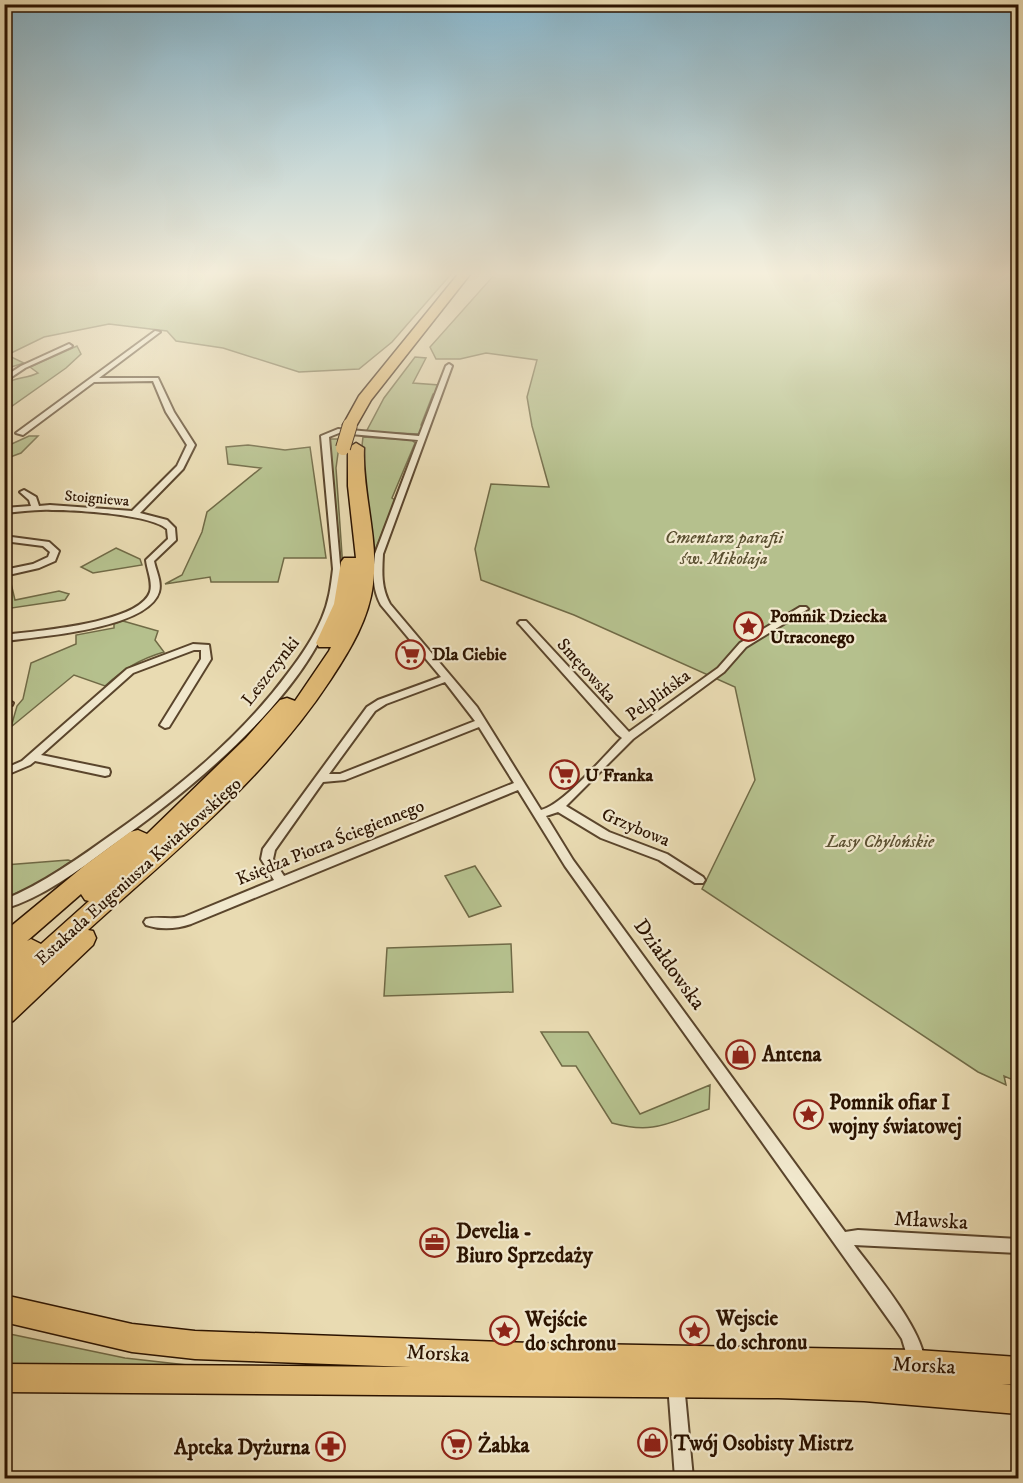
<svg xmlns="http://www.w3.org/2000/svg" width="1023" height="1483" font-family="'IM FELL DW Pica',serif">
	<style>
		.green { fill: #b5c08d; stroke: #706a46; stroke-width: 1.5 }
		.lines { fill: none; stroke-linecap: round; stroke-linejoin: round }
		.street-casing { stroke: #5a452c; stroke-width: 4 }
		.primary-casing { stroke: #2b1300; stroke-width: 3 }
		.highway-casing { stroke: #2b1300; stroke-width: 3 }
		.street { fill: #f1e8cd; fill-rule: evenodd }
		.primary { fill: #e4be79; fill-rule: evenodd }
		.highway { fill: #e4be79; fill-rule: evenodd }
		.highway-bridge-casing { stroke: #2b1300; stroke-width: 16; stroke-linecap: butt }
		.highway-bridge { stroke: #e4be79; stroke-width: 14 }
		.labels { text-anchor: middle; stroke-width: 4.5; stroke-linejoin: round; paint-order: stroke }
		.far-street-label { font-size: 15px; fill: #2b1300; stroke: #f1e8cd }
		.park-label { font-size: 18px; font-style: italic; fill: #5b5031; stroke: #f1e8cd }
		.poi-label { font-size: 18px; font-weight: bold; fill: #2b1300; stroke: #f1e8cd; text-anchor: start }
		.street-label { font-size: 18px; fill: #2b1300; stroke: #f1e8cd }
		.near-street-label { font-size: 21px; fill: #2b1300; stroke: #f1e8cd }
		.near-poi-label { font-size: 21px; font-weight: bold; fill: #2b1300; stroke: #f1e8cd; text-anchor: start }
	</style>
	<rect width="100%" height="100%" fill="#e9dbb2"/>
	<filter id="stains"><feTurbulence type="fractalNoise" baseFrequency=".00333" numOctaves="4"/><feColorMatrix values="0 0 0 0 .2 0 0 0 0 .09 0 0 0 0 .02 0 0 0 .5 -.17"/></filter>
	<radialGradient id="worn" r=".72"><stop offset=".6" stop-color="#630" stop-opacity="0"/><stop offset="1" stop-color="#630" stop-opacity=".3"/></radialGradient>
	<path class="green" d="M5,273H452L392,342L359,369L299,372L223,348L176,341L167,331L109,324L44,337L7,355L24,363L5,369Z
		M496,273H1018V1082L1004,1076L1006,1085L978,1072L702,889L755,780L735,687L574,615L481,580L475,549L491,484L549,487L532,426L527,397L537,360L486,353L460,359H436L430,347Z
		M77,346L81,354L66,368L5,411V393L9,389L5,388V384C15,377 26,379 38,373L30,367Z
		M415,357L426,358L413,383L439,385L436,393L433,394L421,425L423,427L420,434L366,432L384,398Z
		M29,436H38L21,453L5,459V447Z
		M363,437L412,440L415,443L392,498L395,500L375,551H371L360,463Z
		M328,439H340L336,468L343,569L341,567Z
		M248,445L285,450L310,447L326,558H284L278,582H211L210,577L165,584L182,575L202,532L207,512L261,468L228,464L226,447Z
		M116,548L140,559L142,565L93,573L81,567Z
		M9,575L15,600L59,591L69,594L65,600L5,609V576Z
		M123,621L158,631L155,640L164,652C140,659 124,669 105,686L74,675L11,727L17,706L23,699L31,663L76,644V635L114,628V624Z
		M68,860L71,861L39,883L5,898V865Z
		M475,866L501,906L469,917L445,876Z
		M511,944L513,992L384,996L387,948Z
		M541,1032H588L640,1114L710,1085L709,1109C669,1122 655,1135 612,1123L576,1066H562Z
		M5,1333L125,1358L205,1367H5Z"/>
	<g class="lines">
		<defs>
			<path id="street" d="M155,331L160,332L99,378H158L174,412L195,445L183,469L140,513L167,520L175,528L176,540L154,561C156,571 162,582 159,592C148,629 37,637 4,641V635C34,631 139,624 150,592C153,582 147,570 146,560L168,539L167,529C150,514 76,510 52,510C36,509 20,512 4,513V508L31,506L29,500L20,492L24,490L36,497L39,506L50,505L132,511L177,466L187,445L166,412L153,381L94,382L23,435L16,433Z
				M69,344L72,346L71,347L25,368L4,382V377L21,366Z
				M449,364L452,366L383,554C382,572 381,588 390,604L477,707L541,810C563,805 605,755 622,738L617,734L520,625L518,623L520,621H526L629,732L718,668L740,643L800,607H806L808,609L746,647L724,672L633,739L566,806L609,832L667,854L703,877L705,880L703,883H695L659,860L601,838L558,812L546,816L573,860L845,1232L858,1230L1018,1239V1253L854,1245C871,1268 934,1342 923,1369L917,1371L911,1369L902,1339L894,1327L565,866L518,790L191,924C176,929 161,930 146,925L144,922L146,919C158,916 171,920 184,917L274,880L261,859L263,849L367,707L378,700L441,677L381,605C372,588 373,573 375,554L418,440L339,433L329,437L341,576C330,680 191,790 110,847C78,871 43,897 4,909V900C44,883 79,858 114,833C178,788 241,737 288,673C301,656 314,637 322,618C329,602 331,586 333,569L321,436L338,429L419,436L446,366ZM445,682L475,721L340,774H329L375,711L386,704ZM479,727L514,783L284,876L273,859L275,850L323,782L345,780Z
				M4,536L49,542L59,551L55,561L39,568L4,576V570L33,564L48,557L50,552L43,546L4,541Z
				M193,644L209,645L211,659L169,727L165,728L160,725L201,659V650H194L133,673L41,755L109,769L110,772L109,775L105,776L35,761L30,765L4,776V769L22,761L127,669Z
				M8,700L13,703L12,705L4,707V701Z
				M676,1376L682,1378L684,1384L693,1478H675L668,1384L670,1378Z"/>
			<path id="primary" d="M4,1295L132,1324L195,1331L532,1343L917,1350L1018,1357V1385L1002,1384L1018,1386V1414L864,1401L778,1398L4,1392V1364L411,1367L195,1359L132,1352L4,1322Z"/>
			<path id="highway" d="M459,273H471L371,400L355,428H345L343,425L359,396Z
				M356,443L364,448C362,493 379,539 373,584C369,619 350,650 331,679C266,778 175,851 88,930L93,931L96,938L93,945L13,1021L4,1024V958L8,954L4,955V932L84,866L130,832L138,830L147,834L246,738L280,700L287,698L295,701L329,651L331,647H319L316,643L334,604L341,562L344,558H356L348,486V448ZM81,894L85,900L89,901L41,944L31,939L27,941Z"/>
		</defs>
		<use href="#street" class="street-casing"/>
		<use href="#primary" class="primary-casing"/>
		<use href="#highway" class="highway-casing"/>
		<use href="#street" class="street"/>
		<use href="#primary" class="primary"/>
		<use href="#highway" class="highway"/>
		<defs>
			<path id="highway-bridge" d="M343,448L350,425"/>
		</defs>
		<use href="#highway-bridge" class="highway-bridge-casing"/>
		<use href="#highway-bridge" class="highway-bridge"/>
	</g>
	<linearGradient id="sky" x2="0" y2="1"><stop stop-color="#88b7ce"/><stop offset="0.57" stop-color="#f5efdc"/><stop offset="1" stop-color="#f5efdc" stop-opacity="0"/></linearGradient>
	<rect width="1023" height="480" fill="url(#sky)"/>
	<defs>
		<symbol id="sight-ring" viewBox="-11 -11 22 22"><circle r="9.5" fill="#f1e8cd" stroke="#8f2418" stroke-width="1.5"/><path d="M0-6L1.8-2.2L6-1.7L2.9 1.2L3.7 5.4L0 3.3L-3.7 5.4L-2.9 1.2L-6-1.7L-1.8-2.2Z" fill="#8f2418"/></symbol>
		<symbol id="supermarket-ring" viewBox="-11 -11 22 22"><circle r="9.5" fill="#f1e8cd" stroke="#8f2418" stroke-width="1.5"/><path d="M-6-5.5h2.5l.6 2H6L4.5 2H-2.5L-4.4-4H-6ZM-1.5 3.2a1.3 1.3 0 1 0 .1 0ZM3 3.2a1.3 1.3 0 1 0 .1 0Z" fill="#8f2418"/></symbol>
		<symbol id="shop-ring" viewBox="-11 -11 22 22"><circle r="9.5" fill="#f1e8cd" stroke="#8f2418" stroke-width="1.5"/><path d="M-5-2.5h2.3a2.7 3.5 0 0 1 5.4 0H5L5.5 6h-11ZM-1.5-2.5h3a1.5 2.3 0 0 0-3 0Z" fill="#8f2418"/></symbol>
		<symbol id="office-ring" viewBox="-11 -11 22 22"><circle r="9.5" fill="#f1e8cd" stroke="#8f2418" stroke-width="1.5"/><path d="M-6-3h4V-5.5h4V-3h4V5H-6ZM-1-4.5V-3h2v-1.5ZM-6 0V1H6V0Z" fill="#8f2418"/></symbol>
		<symbol id="pharmacy-ring" viewBox="-11 -11 22 22"><circle r="9.5" fill="#f1e8cd" stroke="#8f2418" stroke-width="1.5"/><path d="M-2-6h4v4h4v4h-4v4h-4v-4h-4v-4h4Z" fill="#8f2418"/></symbol>
	</defs>
	<g fill-rule="evenodd">
		<use href="#sight-ring" x="732" y="610" width="33" height="33"/>
		<use href="#supermarket-ring" x="394" y="638" width="33" height="33"/>
		<use href="#supermarket-ring" x="548" y="758" width="33" height="33"/>
		<use href="#shop-ring" x="724" y="1038" width="33" height="33"/>
		<use href="#sight-ring" x="792" y="1098" width="33" height="33"/>
		<use href="#office-ring" x="418" y="1226" width="33" height="33"/>
		<use href="#sight-ring" x="678" y="1314" width="33" height="33"/>
		<use href="#sight-ring" x="488" y="1314" width="33" height="33"/>
		<use href="#shop-ring" x="636" y="1426" width="33" height="33"/>
		<use href="#supermarket-ring" x="440" y="1428" width="33" height="33"/>
		<use href="#pharmacy-ring" x="314" y="1430" width="33" height="33"/>
	</g>
	<g class="labels">
		<g class="far-street-label">
			<text transform="translate(97 498) rotate(5)" y="5">Stoigniewa</text>
		</g>
		<g class="park-label">
			<text x="724" y="543">Cmentarz parafii<tspan x="724" dy="21">św. Mikołaja</tspan></text>
			<text x="880" y="847">Lasy Chylońskie</text>
		</g>
		<g class="poi-label">
			<text x="770" y="622">Pomnik Dziecka<tspan x="770" dy="21">Utraconego</tspan></text>
			<text x="432" y="660">Dla Ciebie</text>
			<text x="585" y="781">U Franka</text>
		</g>
		<g class="street-label">
			<text transform="translate(587 670) rotate(48)" y="6">Smętowska</text>
			<text transform="translate(270 671) rotate(-52)" y="6">Leszczynki</text>
			<text transform="translate(658 695) rotate(-36)" y="6">Pelplińska</text>
			<text transform="translate(636 827) rotate(23)" y="6">Grzybowa</text>
			<text transform="translate(330 842) rotate(-22)" y="6">Księdza Piotra Ściegiennego</text>
			<text transform="translate(138 871) rotate(-42)" y="6">Estakada Eugeniusza Kwiatkowskiego</text>
		</g>
		<g class="near-street-label">
			<text transform="translate(670 964) rotate(54)" y="7">Działdowska</text>
			<text transform="translate(931 1220) rotate(3)" y="7">Mławska</text>
			<text transform="translate(438 1353) rotate(3)" y="7">Morska</text>
			<text transform="translate(924 1365) rotate(3)" y="7">Morska</text>
		</g>
		<g class="near-poi-label">
			<text x="762" y="1061">Antena</text>
			<text x="829" y="1109">Pomnik ofiar I<tspan x="829" dy="24">wojny światowej</tspan></text>
			<text x="456" y="1238">Develia -<tspan x="456" dy="24">Biuro Sprzedaży</tspan></text>
			<text x="716" y="1325">Wejscie<tspan x="716" dy="24">do schronu</tspan></text>
			<text x="525" y="1326">Wejście<tspan x="525" dy="24">do schronu</tspan></text>
			<text x="674" y="1450">Twój Osobisty Mistrz</text>
			<text x="478" y="1452">Żabka</text>
			<text x="310" y="1454" text-anchor="end">Apteka Dyżurna</text>
		</g>
	</g>
	<rect width="1023" height="1483" fill="none" stroke="#e9dbb2" stroke-width="24"/>
	<rect x="6" y="6" width="1011" height="1471" fill="none" stroke="#2b1300" stroke-width="3"/>
	<rect x="12" y="12" width="999" height="1459" fill="none" stroke="#2b1300" stroke-width="1.5"/>
	<rect width="100%" height="100%" filter="url(#stains)"/>
	<rect width="100%" height="100%" fill="url(#worn)"/>
</svg>
